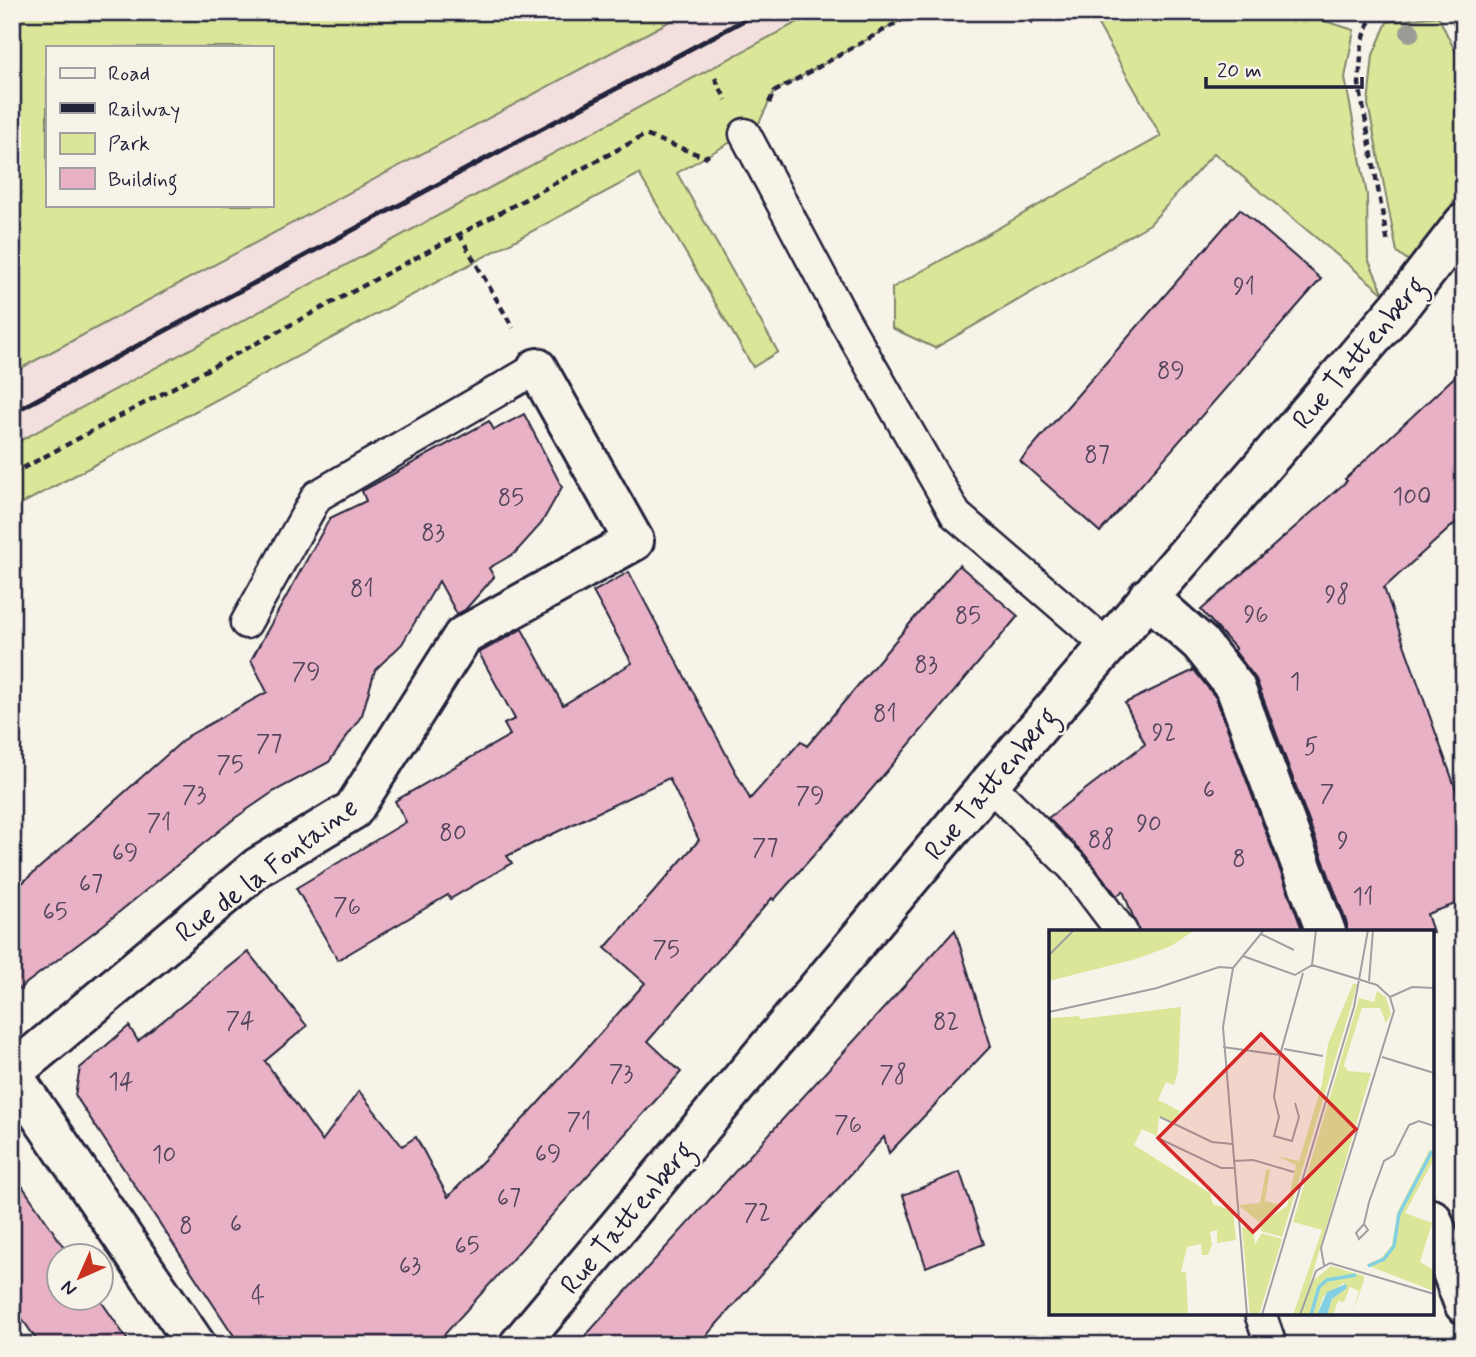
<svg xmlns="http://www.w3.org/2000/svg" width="1476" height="1357" font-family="Mynerve,sans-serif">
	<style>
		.built { fill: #f2dfde }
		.green { fill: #dbe699; stroke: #7e846a; stroke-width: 2; fill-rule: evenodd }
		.building { fill: #e8b1c5; stroke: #22223b; stroke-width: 2 }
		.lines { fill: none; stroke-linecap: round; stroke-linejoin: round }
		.lane-casing { stroke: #22223b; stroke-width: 35 }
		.street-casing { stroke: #22223b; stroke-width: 44 }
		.path { stroke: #22223b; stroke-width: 4.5; stroke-dasharray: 7 5; stroke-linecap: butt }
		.lane { stroke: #f7f3e8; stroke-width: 30 }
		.street { stroke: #f7f3e8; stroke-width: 38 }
		.rail { stroke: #22223b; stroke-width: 5 }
		.tree { fill: #9b9b96 }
		.labels { text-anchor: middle; stroke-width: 5; stroke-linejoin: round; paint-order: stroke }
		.number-label { font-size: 24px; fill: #54465e }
		.street-label { font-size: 28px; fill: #22223b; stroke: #f7f3e8 }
		.inset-river { fill: none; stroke: #83d0e2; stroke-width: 3.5 }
		.inset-road { fill: none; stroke: #a29fa3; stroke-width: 2 }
		.view { fill: #d62828; fill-opacity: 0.15; stroke: #d62828; stroke-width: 3.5 }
		.inset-edge { fill: none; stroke: #22223b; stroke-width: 3.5 }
	</style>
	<rect width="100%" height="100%" fill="#f7f3e8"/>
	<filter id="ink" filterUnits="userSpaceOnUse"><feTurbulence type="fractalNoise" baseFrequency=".0143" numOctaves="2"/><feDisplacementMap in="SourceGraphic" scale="14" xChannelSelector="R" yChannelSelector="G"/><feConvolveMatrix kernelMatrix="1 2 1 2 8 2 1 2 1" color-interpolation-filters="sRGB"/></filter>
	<g filter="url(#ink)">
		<path class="built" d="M687,12H816L12,445V373Z"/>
		<path class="green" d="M12,12H687L12,373ZM271,47V205H47V47Z
			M816,12H916L774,92L757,127L677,173L778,352L753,367L639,174L12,509V445Z
			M1091,12H1295L1354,30L1345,78L1367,195L1368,259L1384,294L1214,153L1150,224L935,348L892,328V288L1161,136Z
			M1438,16L1464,69V188L1409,261L1397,252L1368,104L1373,55L1387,22Z"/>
		<path class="building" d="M1240,209L1321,279L1100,532L1020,461Z
			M1464,368V515L1384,588L1464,812V901L1427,914L1433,932H1347V924L1256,679L1234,650L1236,649L1201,610L1347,481L1345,479Z
			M524,414L562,487L541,524L515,553L489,568L494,577L465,610L457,614L439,581L402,644L375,670L362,715L329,762L273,792L235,818L97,930L12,994V892L188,736L267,692L251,660L330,518L366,501L362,491L489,421L494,430Z
			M959,565L1018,616L865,797L774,900L772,898L648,1041L681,1072L435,1345H240L75,1095L80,1068L129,1026L138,1041L248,952L307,1026L265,1061L322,1141L359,1091L402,1146L416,1137L448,1197L533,1109L645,983L605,948L699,840L669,778L507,856L512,863L450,899L448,895L338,960L296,888L406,822L395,801L510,735L504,724L515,719L479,653L522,629L563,705L632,663L593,592L629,572L750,799L801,741L807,746Z
			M1194,670L1216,698L1303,932H1139L1123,891L1117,896L1085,855L1048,818L1145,744L1125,703Z
			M955,930L991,1046L889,1153L884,1137L698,1345H577Z
			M12,1171L70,1256H60V1298H99L131,1345H40L12,1304Z
			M960,1172L984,1244L926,1267L903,1195Z"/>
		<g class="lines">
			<defs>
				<path id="lane" d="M745,134L842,316L956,515L1107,645
					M246,623L317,496L537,368
					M989,784L1073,867L1122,932
					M1260,1313L1271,1345"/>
				<path id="street" d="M1148,597L1200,643L1235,687L1326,932
					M12,1073L258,867L353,810L463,636L634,541L537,368
					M12,1074L196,1345
					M1432,1219L1464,1304
					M519,1345L989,784L1399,307L1464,223"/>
			</defs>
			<use href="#lane" class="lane-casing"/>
			<use href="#street" class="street-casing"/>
			<path class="path" d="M1346,12L1370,19
				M1376,12L1370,19L1362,43L1359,84L1388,244
				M1448,12L1464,38
				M1030,23L1038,12
				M715,78L726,100
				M769,103L774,92L916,12
				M459,234L513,328
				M12,474L645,135L705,157L709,155"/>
			<use href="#lane" class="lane"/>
			<use href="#street" class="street"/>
			<path class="rail" d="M12,413L759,12"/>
		</g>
		<circle class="tree" cx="1410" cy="32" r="10"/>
	</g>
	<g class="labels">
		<g class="number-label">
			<text x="1244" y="294">91</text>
			<text x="1171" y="378">89</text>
			<text x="1097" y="462">87</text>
			<text x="1412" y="504">100</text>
			<text x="511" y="505">85</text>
			<text x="433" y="540">83</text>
			<text x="362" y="596">81</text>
			<text x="1337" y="602">98</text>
			<text x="1256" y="622">96</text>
			<text x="968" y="623">85</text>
			<text x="926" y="672">83</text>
			<text x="306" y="679">79</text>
			<text x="1295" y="689">1</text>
			<text x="885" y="721">81</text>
			<text x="1164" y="740">92</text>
			<text x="269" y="751">77</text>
			<text x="1311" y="754">5</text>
			<text x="230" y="772">75</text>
			<text x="1209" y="797">6</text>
			<text x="1327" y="801">7</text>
			<text x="194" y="802">73</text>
			<text x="810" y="803">79</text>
			<text x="159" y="830">71</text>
			<text x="1149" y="831">90</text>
			<text x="453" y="840">80</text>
			<text x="1101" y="847">88</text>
			<text x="1343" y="848">9</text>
			<text x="765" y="855">77</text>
			<text x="125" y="860">69</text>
			<text x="1239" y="866">8</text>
			<text x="91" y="891">67</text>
			<text x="1363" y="904">11</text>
			<text x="347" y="914">76</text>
			<text x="55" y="919">65</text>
			<text x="666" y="957">75</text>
			<text x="240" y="1028">74</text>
			<text x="946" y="1029">82</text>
			<text x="621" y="1081">73</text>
			<text x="893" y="1082">78</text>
			<text x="121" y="1089">14</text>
			<text x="579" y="1129">71</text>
			<text x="848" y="1132">76</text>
			<text x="548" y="1161">69</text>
			<text x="164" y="1162">10</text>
			<text x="509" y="1205">67</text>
			<text x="757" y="1220">72</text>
			<text x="236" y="1231">6</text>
			<text x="186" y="1233">8</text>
			<text x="467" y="1253">65</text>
			<text x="410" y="1273">63</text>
			<text x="258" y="1303">4</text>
		</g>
		<g class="street-label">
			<text transform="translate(1358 352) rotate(-50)" y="10">Rue Tattenberg</text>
			<text transform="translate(990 783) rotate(-50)" y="10">Rue Tattenberg</text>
			<text transform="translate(266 869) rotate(-37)" y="10">Rue de la Fontaine</text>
			<text transform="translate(626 1217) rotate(-50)" y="10">Rue Tattenberg</text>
		</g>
	</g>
	<g transform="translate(1049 930)">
		<rect width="385" height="385" fill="#f7f3e8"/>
		<path d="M0,0H146L122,16L87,29L0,51ZM304,54H308L304,70L233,307L212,301L211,294L238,276L247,235L228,226L250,231L273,154L279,114ZM328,61L337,67L342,84L337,93L331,78H313L295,135L299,141L322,143L261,353L282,336L315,346V350L303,385L310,361L301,357L295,372L289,371L284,385H278L283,369L298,358L295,353L274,367L268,385H244L273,300L244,292L310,68L325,72ZM132,77L129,141L125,155L117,152L109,170L131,181L124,194L110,187L108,206L93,199L85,215L161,263L164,274L184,281L187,310L168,313V300L161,302L163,314L159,325H153L152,314L138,317L132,342H137L139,383L0,385V84L3,88L30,86L31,89ZM381,219L385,229L356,283L383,293L371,332L385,340V361L317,335L332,328L343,315L348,283ZM221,239L216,271L231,275L210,292L189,275L211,273L217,240ZM193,297L204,300L206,314L213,303L233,309L210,385H201Z" fill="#dbe699"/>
		<path d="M297,354L298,358L283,369L278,385H268L278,362Z" fill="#83d0e2"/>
		<path class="inset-river" d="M319,336L335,329L345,316L350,284L383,221M262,385L270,357L278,350L307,345"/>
		<path class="inset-road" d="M267,0L263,35L328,55L341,67L345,81L272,318L275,335M212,4L245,20M0,25L25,0M194,26L246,45L263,35M320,51L324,0M341,67L363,57L385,58M0,82L108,58L170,37L184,38M174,117L231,125M235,119L274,126M333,127L385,143M246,173L250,187L243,211L225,206L230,187L225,167L231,125L254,43M111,187L163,212L183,214M109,208L172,238H185M184,231L204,230L245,242M315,294L307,303L310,309L319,300L315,294L320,272L335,231L345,225L360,195L370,191L385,196M198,385L174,97L184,38L215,0M213,385L305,77L319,0M251,385L267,341L281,333L385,364"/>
		<path class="view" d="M212,104L307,199L204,302L109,208Z"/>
		<rect width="385" height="385" class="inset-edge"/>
	</g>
	<rect width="1476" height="1357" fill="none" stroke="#f7f3e8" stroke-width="42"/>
	<rect x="21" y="21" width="1434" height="1315" fill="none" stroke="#22223b" stroke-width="2.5" filter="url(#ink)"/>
	<rect x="46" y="46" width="228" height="161" fill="#f7f3e8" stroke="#a29fa3" stroke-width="2"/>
	<rect x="60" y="68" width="35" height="10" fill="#f7f3e8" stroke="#a29fa3" stroke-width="2"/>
	<text x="108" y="80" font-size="21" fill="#22223b">Road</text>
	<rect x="60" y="103" width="35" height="10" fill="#22223b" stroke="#a29fa3" stroke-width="2"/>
	<text x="108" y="116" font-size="21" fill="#22223b">Railway</text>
	<rect x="60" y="133" width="35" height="21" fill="#dbe699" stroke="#a29fa3" stroke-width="2"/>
	<text x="108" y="150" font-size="21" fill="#22223b">Park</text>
	<rect x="60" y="168" width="35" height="21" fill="#e8b1c5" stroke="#a29fa3" stroke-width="2"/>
	<text x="108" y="186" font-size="21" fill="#22223b">Building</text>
	<g transform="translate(80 1277) rotate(225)"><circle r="33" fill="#f7f3e8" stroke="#a29fa3" stroke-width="2"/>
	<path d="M0-5L12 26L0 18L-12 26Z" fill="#c8321e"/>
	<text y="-10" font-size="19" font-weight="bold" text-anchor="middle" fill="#22223b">N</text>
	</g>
	<path d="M1206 77v10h156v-10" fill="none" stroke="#22223b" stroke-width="3.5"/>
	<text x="1217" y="77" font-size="21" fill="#22223b" stroke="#f7f3e8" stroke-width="5" paint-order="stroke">20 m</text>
</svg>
